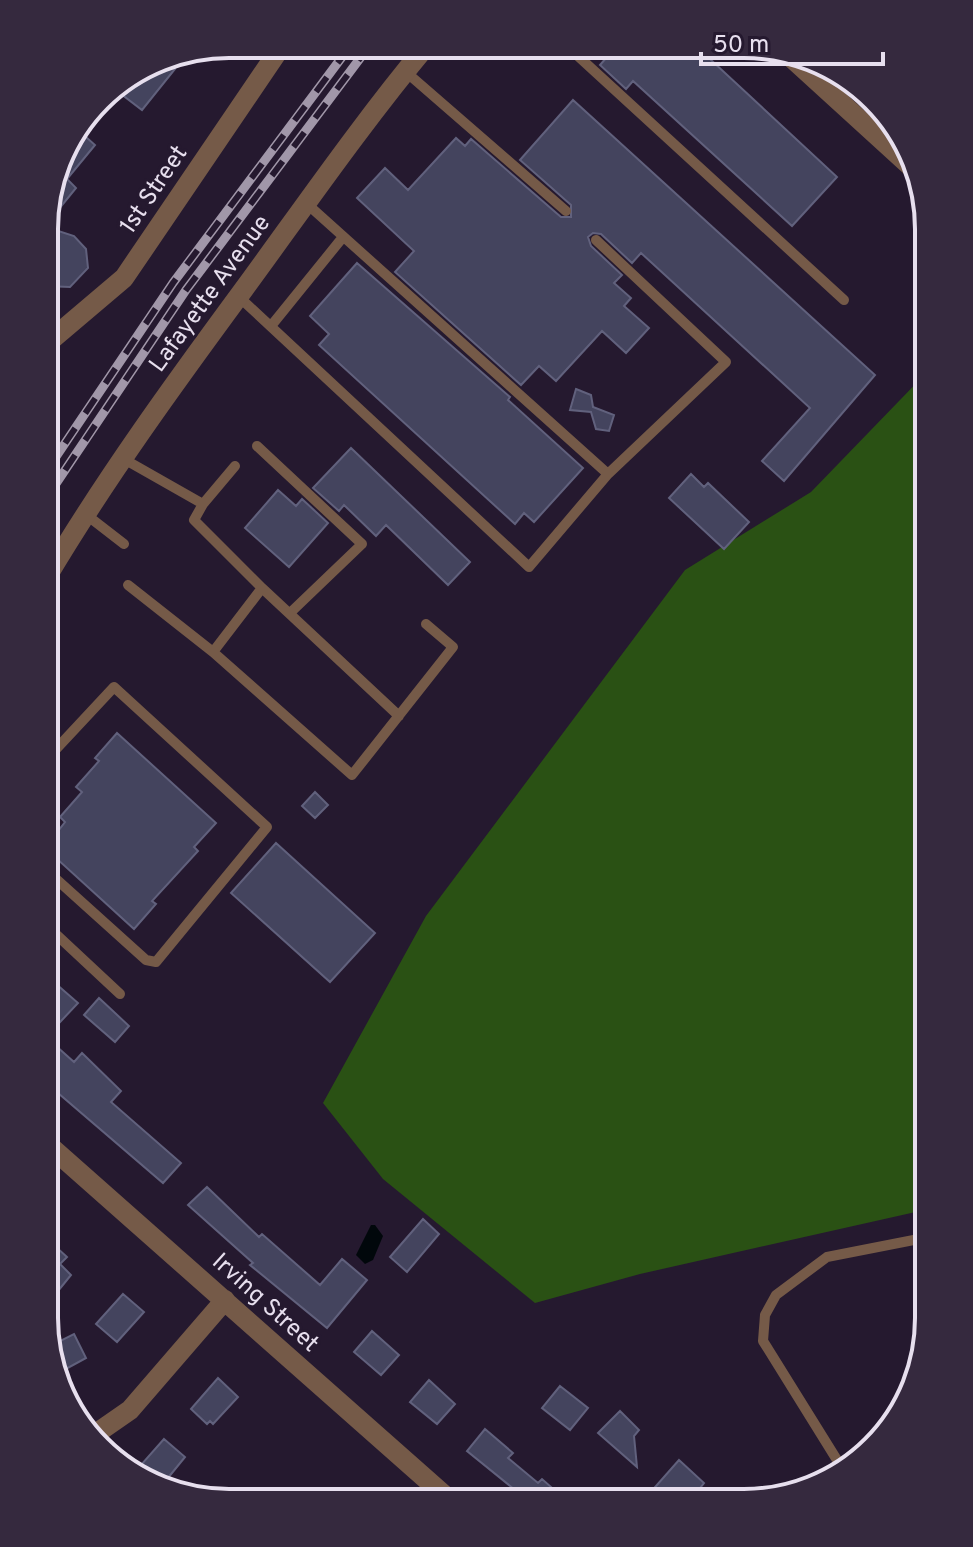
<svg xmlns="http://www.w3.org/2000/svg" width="973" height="1547" font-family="Overpass,sans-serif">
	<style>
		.forest { fill: #2a5114 }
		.water { fill: #01070b }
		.building { fill: #44445e; stroke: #61617d; stroke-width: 2 }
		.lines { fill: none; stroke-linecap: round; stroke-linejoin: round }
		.service { stroke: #755a48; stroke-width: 10 }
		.minor { stroke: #755a48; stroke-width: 20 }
		.tertiary { stroke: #755a48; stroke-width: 20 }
		.rail-casing { stroke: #a197a9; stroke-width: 9 }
		.rail { stroke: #25192f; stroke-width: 6; stroke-dasharray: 18; stroke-linecap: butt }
		.labels { text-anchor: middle; stroke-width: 6; stroke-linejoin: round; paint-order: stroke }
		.street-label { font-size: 24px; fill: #e7dfee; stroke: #25192f }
		.rim { fill: none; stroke: #e7dfee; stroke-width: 4 }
	</style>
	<rect width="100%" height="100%" fill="#25192f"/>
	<path class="forest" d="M929,370V1209L640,1274L535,1303L383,1179L323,1103L426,916L685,570L811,492Z"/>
	<path class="water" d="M371,1225H375L383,1236L373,1260L365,1264L356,1255Z"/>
	<path class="building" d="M595,46L697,47L837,177L792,226L633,81L626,89L600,65L607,57Z
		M159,58L175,69L142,110L112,87Z
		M573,100L875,375L784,481L762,461L810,408L641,253L632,263L601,234L593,233L588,237L591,246L622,275L614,283L631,298L624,306L649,328L626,353L602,331L556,381L539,366L521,385L395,272L414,251L357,198L385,168L408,190L456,138L465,146L471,139L561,217H571V205L520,160Z
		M77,129L95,145L67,179L76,188L46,225V206L63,147Z
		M46,227L74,236L86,249L88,268L70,287L45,286Z
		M357,263L510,397L508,400L583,468L534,522L524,513L515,524L319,345L329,334L310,316Z
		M576,389L591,395L593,407L614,415L609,431L596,429L591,412L570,410Z
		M351,448L470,562L448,585L386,525L376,536L344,505L339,511L313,488Z
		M691,474L704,487L708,483L749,522L724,549L669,498Z
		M278,490L296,506L302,499L328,523L289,567L245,528Z
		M117,733L216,823L194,847L198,851L152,901L156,904L134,929L45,848L65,822L60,817L82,792L76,787L99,761L95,758Z
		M315,792L328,805L315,818L302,806Z
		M276,843L375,933L330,982L231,893Z
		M55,983L78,1003L46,1037L74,1062L82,1053L121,1091L111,1102L181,1163L163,1183L44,1081V995Z
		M99,998L129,1026L115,1042L84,1015Z
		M207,1187L259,1237L262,1234L320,1285L342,1259L367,1280L327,1328L250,1265L253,1263L188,1205Z
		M423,1219L439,1234L407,1272L390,1257Z
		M44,1236L67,1257L60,1264L71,1275L58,1291L44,1280Z
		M123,1294L144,1312L117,1342L96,1324Z
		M372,1331L399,1355L381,1375L354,1352Z
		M74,1334L86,1358L55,1375L50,1346Z
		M218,1378L238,1397L213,1424L210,1421L207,1424L191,1409Z
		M429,1380L455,1404L437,1424L410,1402Z
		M560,1386L588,1408L570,1430L542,1408Z
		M620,1411L639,1430L634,1436L637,1467L598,1433Z
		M485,1429L513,1453L508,1458L538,1483L542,1479L568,1502H521L525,1498L467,1451Z
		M164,1439L185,1457L163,1484L140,1466Z
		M679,1460L704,1483L688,1503H641Z"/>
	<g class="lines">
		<path class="service" d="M567,46L844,300
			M406,72L566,211
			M596,240L726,362L608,474
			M238,296L529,567L608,474L306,203
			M271,326L343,237
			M257,446L362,544L290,613
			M122,458L203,504L235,466
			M84,513L124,544
			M128,585L213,652L262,588L194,520L203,504
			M262,588L399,716
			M213,652L352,775L453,647L426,624
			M45,869L146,960L156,962L267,827L114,687L45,761
			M45,924L120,994
			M842,1468L763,1341L765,1315L776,1295L827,1257L929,1237"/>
		<path class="minor" d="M782,49L918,173
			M45,345L124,278L283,44
			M44,1141L452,1502
			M94,1435L130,1410L225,1300"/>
		<path class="tertiary" d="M45,580C105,479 174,384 244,289C304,207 362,123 427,45"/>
		<defs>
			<path id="rail" d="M45,473L173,283L351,45
				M45,500L186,290L370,45"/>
		</defs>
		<use href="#rail" class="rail-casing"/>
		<use href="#rail" class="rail"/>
	</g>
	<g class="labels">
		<g class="street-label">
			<text transform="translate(153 189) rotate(-56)" y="8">1st Street</text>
			<text transform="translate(209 293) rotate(-54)" y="8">Lafayette Avenue</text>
			<text transform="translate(266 1302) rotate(42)" y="8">Irving Street</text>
		</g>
	</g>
	<path d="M0 0H973V1547H0ZM229 58H744A171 171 0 0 1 915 229V1318A171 171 0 0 1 744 1489H229A171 171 0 0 1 58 1318V229A171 171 0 0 1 229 58Z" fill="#35293e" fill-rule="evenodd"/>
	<path class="rim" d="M229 58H744A171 171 0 0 1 915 229V1318A171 171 0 0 1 744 1489H229A171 171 0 0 1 58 1318V229A171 171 0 0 1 229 58Z"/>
	<path d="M701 52v12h182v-12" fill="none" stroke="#e7dfee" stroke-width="4"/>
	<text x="713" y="52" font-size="24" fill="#e7dfee" stroke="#25192f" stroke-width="6" paint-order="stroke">50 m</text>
</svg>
